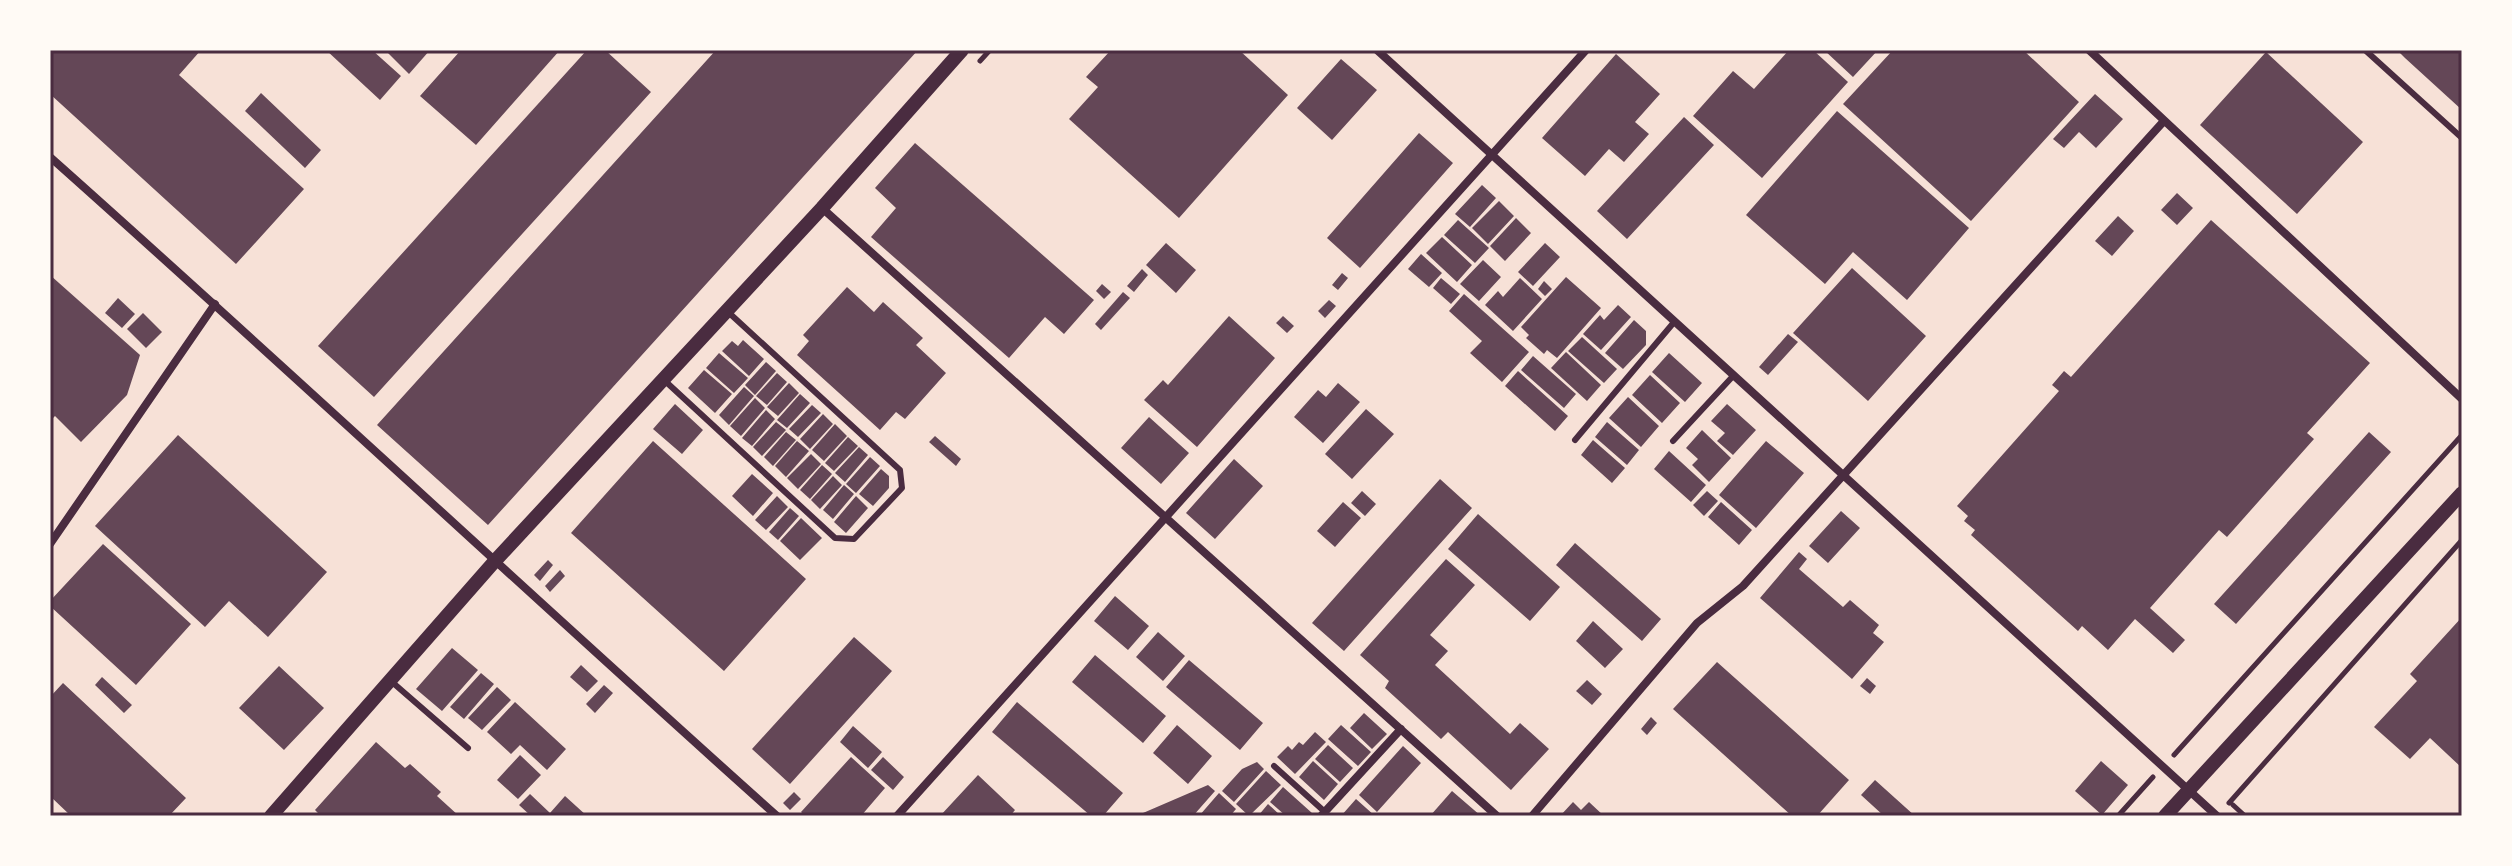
<svg xmlns="http://www.w3.org/2000/svg" width="2512" height="866" font-family="'IBM Plex Serif',serif">
	<style>
		.building { fill: #644757 }
		.lines { fill: none; stroke-linecap: round; stroke-linejoin: round }
		.path { stroke: #4a2c40; stroke-width: 5 }
		.service { stroke: #4a2c40; stroke-width: 6 }
		.minor { stroke: #4a2c40; stroke-width: 8 }
		.tertiary { stroke: #4a2c40; stroke-width: 14 }
		.neatline { fill: none; stroke: #4a2c40; stroke-width: 3 }
	</style>
	<rect width="100%" height="100%" fill="#f7e1d7"/>
	<path class="building" d="M50,50H201L179,75L304,189L236,264L50,94Z
		M326,50H372L401,76L380,100Z
		M385,50H430L409,74Z
		M461,50H560L476,145L420,96Z
		M587,50H605L651,92L374,397L318,346Z
		M716,50H918L488,525L377,425Z
		M1111,50H1239L1288,95L1179,218L1069,119L1098,87L1086,77Z
		M1789,50H1813L1848,82L1762,178L1693,116L1733,71L1754,89Z
		M1824,50H1878L1853,77Z
		M1893,50H2023L2079,102L1971,221L1843,104Z
		M2397,50H2462V110L2405,58Z
		M2266,52L2363,142L2297,214L2200,125Z
		M1616,54L1660,94L1635,122L1649,134L1624,162L1609,149L1585,176L1542,138Z
		M1341,59L1377,90L1332,140L1297,108Z
		M261,93L321,150L305,168L245,111Z
		M2095,94L2123,119L2096,148L2079,132L2064,148L2053,139Z
		M1837,111L1969,228L1907,300L1853,252L1825,284L1746,215Z
		M1684,117L1714,145L1627,239L1597,211Z
		M1419,133L1453,163L1360,268L1327,238Z
		M915,143L1094,300L1064,334L1045,317L1009,358L871,237L896,208L875,188Z
		M1482,185L1496,198L1470,227L1455,214Z
		M2177,193L2193,208L2177,225L2161,210Z
		M1499,201L1514,216L1488,244L1472,228Z
		M2118,216L2134,231L2112,256L2095,241Z
		M1516,218L1531,233L1505,261L1490,246Z
		M1458,220L1489,248L1475,263L1444,235Z
		M2211,220L2370,363L2307,433L2314,439L2227,537L2219,530L2150,608L2185,640L2173,653L2135,619L2108,650L2082,626L2078,631L1971,535L1975,530L1964,521L1968,516L1957,506L2059,391L2052,385L2064,371L2071,377Z
		M1442,237L1472,265L1457,282L1426,253Z
		M1166,243L1196,270L1176,293L1146,265Z
		M1545,243L1560,257L1533,286L1518,272Z
		M1421,254L1442,273L1429,287L1408,269Z
		M1483,260L1501,277L1479,301L1460,284Z
		M1852,268L1926,336L1868,401L1793,333Z
		M1142,269L1148,275L1134,292L1127,286Z
		M1342,273L1348,278L1338,290L1332,285Z
		M50,275L140,355L127,395L81,442L55,416L50,421Z
		M1566,277L1601,308L1557,358L1547,350L1544,354L1526,338L1529,335L1521,327Z
		M1441,278L1460,294L1451,304L1433,288Z
		M1520,278L1542,299L1513,331L1485,305L1498,291L1503,297Z
		M1544,281L1552,289L1545,296L1538,289Z
		M1102,284L1111,292L1104,299L1096,291Z
		M847,287L874,312L883,302L923,338L916,345L946,373L905,419L896,412L880,430L797,355L809,341L803,335Z
		M1123,292L1130,298L1101,330L1095,324Z
		M1464,294L1529,352L1502,382L1470,353L1482,341L1449,311Z
		M118,298L135,314L122,328L105,313Z
		M1329,300L1336,306L1325,318L1318,311Z
		M1618,305L1631,317L1601,350L1583,334L1600,315L1604,320Z
		M143,313L162,332L146,348L127,329Z
		M1229,316L1275,358L1197,447L1144,400L1163,380L1168,385Z
		M1283,316L1294,326L1287,333L1276,323Z
		M1634,320L1646,331V345L1623,369L1605,353Z
		M1788,334L1798,342L1768,375L1759,367Z
		M1582,337L1617,369L1604,383L1568,351Z
		M743,340L764,359L749,376L722,351L732,341L738,346Z
		M1566,352L1601,385L1587,401L1551,368Z
		M719,353L748,378L734,393L706,368Z
		M1669,353L1702,383L1685,402L1652,372Z
		M1533,356L1576,394L1564,408L1521,370Z
		M766,362L776,371L755,395L745,385Z
		M704,370L732,394L715,413L688,388Z
		M1518,371L1568,416L1555,431L1505,386Z
		M777,373L787,382L767,405L756,396Z
		M1650,375L1680,403L1662,423L1632,395Z
		M789,383L799,393L778,416L767,407Z
		M1338,383L1360,402L1323,443L1294,417L1318,390L1326,397Z
		M744,387L754,396L729,425L719,415Z
		M800,394L810,403L787,428L777,420Z
		M1628,397L1659,426L1641,447L1609,418Z
		M755,398L765,408L741,436L730,426Z
		M675,404L703,430L682,454L653,429Z
		M1727,404L1756,430L1733,455L1717,441L1725,433L1711,421Z
		M812,405L821,413L798,437L789,429Z
		M1366,409L1394,434L1352,479L1325,454Z
		M766,410L775,419L752,446L742,438Z
		M823,414L833,424L810,449L800,439Z
		M1149,417L1189,453L1161,484L1121,448Z
		M776,422L786,430L762,456L753,447Z
		M1607,422L1639,450L1627,465L1595,437Z
		M835,424L847,436L824,461L812,450Z
		M1702,430L1731,458L1709,482L1692,465L1698,459L1686,448Z
		M786,432L796,440L773,466L764,457Z
		M2369,432L2391,452L2236,624L2214,604Z
		M178,435L327,572L268,637L229,601L205,627L95,526Z
		M935,436L961,459L956,466L929,442Z
		M848,437L858,446L834,471L825,463Z
		M1593,440L1625,468L1612,483L1581,455Z
		M653,441L806,579L724,671L571,533Z
		M797,441L809,451L786,477L775,466Z
		M1766,441L1804,473L1756,528L1719,495Z
		M859,447L868,455L845,482L835,473Z
		M1669,451L1706,485L1691,502L1654,469Z
		M811,454L821,464L798,489L787,478Z
		M870,457L880,466L856,493L846,484Z
		M1234,459L1263,486L1215,539L1186,513Z
		M822,465L832,474L810,499L800,490Z
		M881,469L889,476V488L873,506L859,494Z
		M752,474L773,493L753,516L732,496Z
		M833,476L842,485L820,509L811,500Z
		M1440,479L1472,508L1344,651L1312,623Z
		M844,485L854,494L833,519L823,510Z
		M1362,491L1376,504L1365,516L1351,503Z
		M1707,491L1718,501L1704,516L1693,505Z
		M777,496L788,507L766,530L755,520Z
		M856,496L868,508L846,533L834,522Z
		M1343,502L1361,518L1335,547L1317,531Z
		M1721,502L1752,530L1739,545L1708,517Z
		M790,508L799,516L778,540L769,532Z
		M1841,511L1860,528L1828,563L1809,546Z
		M1478,514L1560,587L1530,621L1448,549Z
		M801,518L822,538L800,560L780,541Z
		M1575,543L1661,619L1642,641L1556,565Z
		M103,544L191,624L136,685L50,606V601Z
		M1799,552L1807,559L1799,569L1843,607L1850,600L1879,625L1873,633L1884,642L1852,679L1760,598Z
		M1446,559L1475,585L1430,635L1448,651L1435,665L1510,734L1520,723L1549,749L1511,790L1448,732L1441,739L1385,688L1389,681L1360,655Z
		M548,560L553,565L540,581L534,575Z
		M560,570L565,576L550,592L545,586Z
		M1115,596L1149,626L1128,650L1094,621Z
		M2462,617V768L2430,738L2410,759L2374,727L2417,681L2410,674Z
		M1593,621L1623,649L1605,668L1576,641Z
		M1158,632L1185,656L1163,681L1136,657Z
		M854,637L892,671L790,784L752,749Z
		M452,648L478,670L442,711L416,689Z
		M1095,655L1166,716L1143,743L1072,682Z
		M1189,660L1263,723L1240,750L1166,687Z
		M1717,662L1849,780L1817,816H1792L1673,709Z
		M581,665L598,681L587,692L570,677Z
		M279,666L324,708L284,750L239,708Z
		M481,673L494,684L464,719L450,707Z
		M102,677L132,705L124,713L95,685Z
		M1867,678L1876,686L1870,694L1860,686Z
		M1587,680L1602,694L1592,705L1576,691Z
		M63,683L186,798L169,816H71L50,796V697Z
		M604,685L613,693L595,713L586,704Z
		M497,687L511,700L482,730L468,718Z
		M515,702L566,749L547,770L520,745L511,754L487,732Z
		M1017,702L1123,793L1103,816H1091L992,732Z
		M1364,713L1387,734L1372,749L1350,728Z
		M1651,717L1657,723L1647,735L1641,729Z
		M1177,725L1212,756L1188,784L1153,753Z
		M1341,725L1371,752L1358,766L1328,739Z
		M853,726L882,752L868,768L840,742Z
		M1315,732L1326,742L1295,774L1277,757L1288,746L1292,750L1299,742L1303,745Z
		M376,742L405,768L410,764L441,792L437,796L459,816H321L315,810Z
		M1328,745L1353,768L1340,782L1315,759Z
		M1403,746L1421,763L1377,812L1359,795Z
		M520,755L541,775L518,799L497,780Z
		M851,757L885,788L861,816H805L801,812Z
		M883,757L904,777L893,790L871,770Z
		M1313,761L1338,784L1324,800L1299,777Z
		M2101,761L2128,785L2102,815L2075,791Z
		M1257,762L1264,769L1234,802L1222,791L1242,769Z
		M1266,771L1281,785L1249,816L1236,804Z
		M978,775L1015,810L1010,816H940Z
		M1875,780L1915,816H1884L1861,795Z
		M1208,785L1215,791L1193,816L1143,813Z
		M1283,787L1312,813L1309,816H1286L1270,802Z
		M1452,791L1481,816H1430Z
		M794,792L801,799L790,810L783,803Z
		M1219,793L1236,809L1230,816H1199Z
		M530,794L550,813L565,796L587,816H531L519,805Z
		M1356,799L1375,816H1341Z
		M1573,802L1581,810L1589,802L1604,816H1560Z
		M1268,804L1281,816H1258Z"/>
	<g class="lines">
		<path class="path" d="M980,61L990,50
			M2174,755L2462,435
			M2229,803L2462,540
			M2233,805L2245,816
			M2118,816L2153,777"/>
		<path class="service" d="M2365,50L2462,138
			M664,380L835,538L854,539L902,488L900,470L727,311
			M1575,440L1675,321
			M1673,441L1734,375
			M392,682L468,748
			M1274,766L1325,812"/>
		<path class="minor" d="M1377,50L2217,816
			M2089,50L2462,399
			M50,157C294,374 533,598 777,816
			M822,208L1497,816
			M50,544L215,304
			M897,816L1586,50
			M1321,816L1401,729
			M1532,816L1697,623L1743,586L2163,122"/>
		<path class="tertiary" d="M271,816L494,562L822,208L962,50
			M2165,816L2462,493"/>
	</g>
	<rect width="2512" height="866" fill="none" stroke="#fffaf5" stroke-width="104"/>
	<rect x="52" y="52" width="2408" height="762" class="neatline"/>
</svg>
